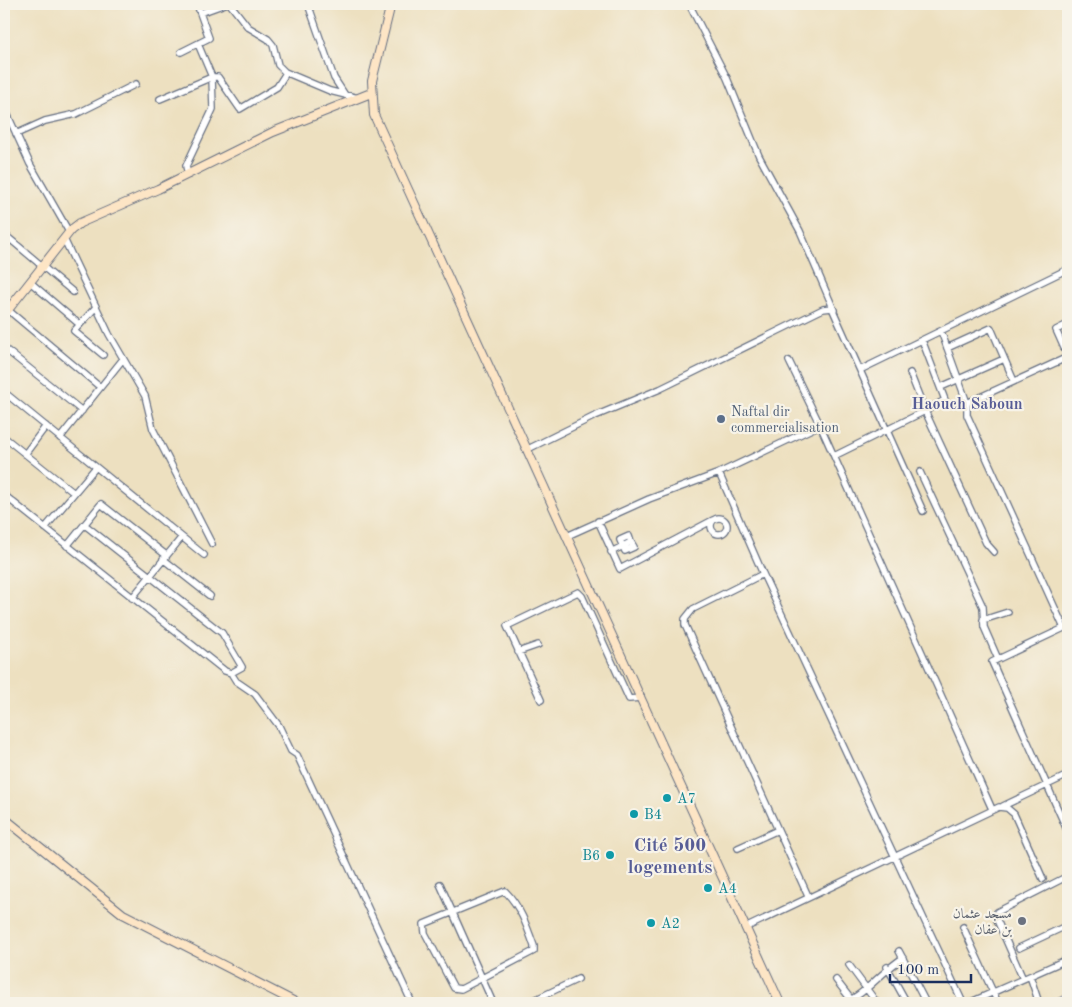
<svg xmlns="http://www.w3.org/2000/svg" width="1072" height="1007" font-family="'Old Standard TT',Amiri,serif">
	<style>
		.lines { fill: none; stroke-linecap: round; stroke-linejoin: round }
		.street-casing { stroke: #646d80; stroke-width: 8 }
		.secondary-casing { stroke: #646d80; stroke-width: 10 }
		.street { stroke: #fff; stroke-width: 5.5 }
		.secondary { stroke: #fde5c5; stroke-width: 8 }
		.service-dot { fill: #5c6f8a; stroke: #f7f3e8; stroke-width: 2 }
		.culture-dot { fill: #0f9aa8; stroke: #f7f3e8; stroke-width: 2 }
		.worship-dot { fill: #6b7280; stroke: #f7f3e8; stroke-width: 2 }
		.labels { text-anchor: middle; stroke-width: 4.5; stroke-linejoin: round; paint-order: stroke }
		.service-label { font-size: 14px; fill: #4e5e75; stroke: #f7f3e8; text-anchor: start }
		.culture-label { font-size: 14px; fill: #0d838f; stroke: #f7f3e8; text-anchor: start }
		.worship-label { font-size: 14px; fill: #5b616d; stroke: #f7f3e8; text-anchor: end }
		.quarter-label { font-size: 16px; font-weight: bold; fill: #575d96; stroke: #f7f3e8 }
		.district-label { font-size: 19px; font-weight: bold; fill: #575d96; stroke: #f7f3e8 }
	</style>
	<rect width="100%" height="100%" fill="#f7f3e8"/>
	<filter id="ink" filterUnits="userSpaceOnUse"><feTurbulence type="fractalNoise" baseFrequency=".02" numOctaves="2"/><feDisplacementMap in="SourceGraphic" scale="10" xChannelSelector="R" yChannelSelector="G"/><feConvolveMatrix kernelMatrix="1 2 1 2 8 2 1 2 1" color-interpolation-filters="sRGB"/></filter>
	<filter id="wash" filterUnits="userSpaceOnUse"><feTurbulence type="fractalNoise" baseFrequency=".0096" numOctaves="4" result="noise"/><feDisplacementMap in="SourceGraphic" scale="20" xChannelSelector="R" yChannelSelector="G"/><feGaussianBlur stdDeviation="1.12" result="paint"/><feColorMatrix in="noise" values="0 0 0 0 0 0 0 0 0 0 0 0 0 0 0 0 0 1.4 0 .05"/><feComposite in="paint" operator="in"/></filter>
	<g filter="url(#wash)">
		<rect width="100%" height="100%" fill="#ede0c0"/>
	</g>
	<g filter="url(#ink)">
		<g class="lines">
			<defs>
				<path id="street" d="M197,4L200,13L225,4
					M230,4L248,27L268,39L273,45L278,65L285,72L330,91L358,98
					M308,4L334,78L345,95
					M689,4L727,78L759,156L800,231L834,310
					M181,52L209,38L200,13
					M160,99L212,77L198,44
					M4,107L30,164L69,232
					M16,134L45,121L76,114L136,84
					M188,175L186,166L213,109L212,77H218L240,109L277,87L286,73
					M4,234L73,292
					M64,239L109,334L145,396L153,429L212,544
					M30,282L79,324
					M4,300L10,307
					M96,307L74,331L103,355
					M8,310L100,387
					M941,331L967,403V415L1064,628L992,662L1068,832
					M4,348L82,411
					M947,348L991,328L1014,381
					M1068,357L1056,330L1068,324
					M789,361L820,425L992,809
					M860,370L1068,269
					M910,373L925,411L945,400L922,340
					M941,387L1004,359
					M4,392L204,555
					M967,403L1068,357
					M4,437L74,493
					M60,438L123,359
					M528,449L595,416L660,389L823,309L832,308L923,511
					M25,454L46,426
					M834,456L925,411L986,543L994,552
					M920,472L983,607L984,627L998,659
					M719,473L763,574L963,1003
					M4,495L225,671L231,673L242,667L222,633L85,525
					M711 526a8 8 0 1 1 16 0a8 8 0 1 1-16 0Z
					M598,521L620,569L713,520
					M45,528L96,467
					M567,536L649,499L719,473L820,425
					M67,546L101,504L166,555
					M611,552L631,542L629,536L620,540L625,551L634,547L631,542
					M163,559L210,596
					M763,574L693,609L685,619V625L808,896
					M132,598L182,537
					M983,620L1008,612
					M518,652L538,645
					M231,673L236,681L255,694L279,726L291,751L297,755L412,1003
					M541,700L507,626L578,592L582,596L629,699L641,698
					M1003,806L1068,775
					M738,848L778,830
					M440,884L493,1003
					M505,891C520,906 527,926 534,946V951L461,989L454,988L425,933L424,924Z
					M963,927L998,1003
					M745,928L999,807L1007,808L1014,814L1043,879
					M1019,948L1068,925
					M899,951L926,1003
					M849,965L877,1003
					M887,967L907,1003
					M1030,976L1039,1003
					M1023,979L997,920V912L1068,876
					M836,980L853,1002
					M528,1003L578,979
					M844,1003C866,994 882,971 903,958
					M969,1003L1068,959
					M1057,1003L1068,997"/>
				<path id="secondary" d="M391,4L372,81L374,115L780,1003
					M4,315L71,230L80,223L158,189L273,132L371,93
					M4,818L123,914L297,1003"/>
			</defs>
			<use href="#street" class="street-casing"/>
			<use href="#secondary" class="secondary-casing"/>
			<use href="#street" class="street"/>
			<use href="#secondary" class="secondary"/>
		</g>
	</g>
	<circle class="service-dot" cx="721" cy="419" r="5"/>
	<g class="culture-dot">
		<circle cx="667" cy="798" r="5"/>
		<circle cx="634" cy="814" r="5"/>
		<circle cx="610" cy="855" r="5"/>
		<circle cx="708" cy="888" r="5"/>
		<circle cx="651" cy="923" r="5"/>
	</g>
	<circle class="worship-dot" cx="1022" cy="921" r="5"/>
	<g class="labels">
		<g class="service-label">
			<text x="731" y="416">Naftal dir<tspan x="731" dy="16">commercialisation</tspan></text>
		</g>
		<g class="culture-label">
			<text x="677" y="803">A7</text>
			<text x="644" y="819">B4</text>
			<text x="600" y="860" text-anchor="end">B6</text>
			<text x="718" y="893">A4</text>
			<text x="661" y="928">A2</text>
		</g>
		<g class="worship-label">
			<text x="1012" y="918">مسجد عثمان<tspan x="1012" dy="16">بن عفان</tspan></text>
		</g>
		<g class="quarter-label">
			<text x="967" y="409">Haouch Saboun</text>
		</g>
		<g class="district-label">
			<text x="670" y="851">Cité 500<tspan x="670" dy="22">logements</tspan></text>
		</g>
	</g>
	<rect width="1072" height="1007" fill="none" stroke="#f7f3e8" stroke-width="20"/>
	<path d="M890 974v8h81v-8" fill="none" stroke="#1b2f5e" stroke-width="2.5"/>
	<text x="897" y="974" font-size="15" fill="#1b2f5e" stroke="#f7f3e8" stroke-width="4" paint-order="stroke">100 m</text>
</svg>
